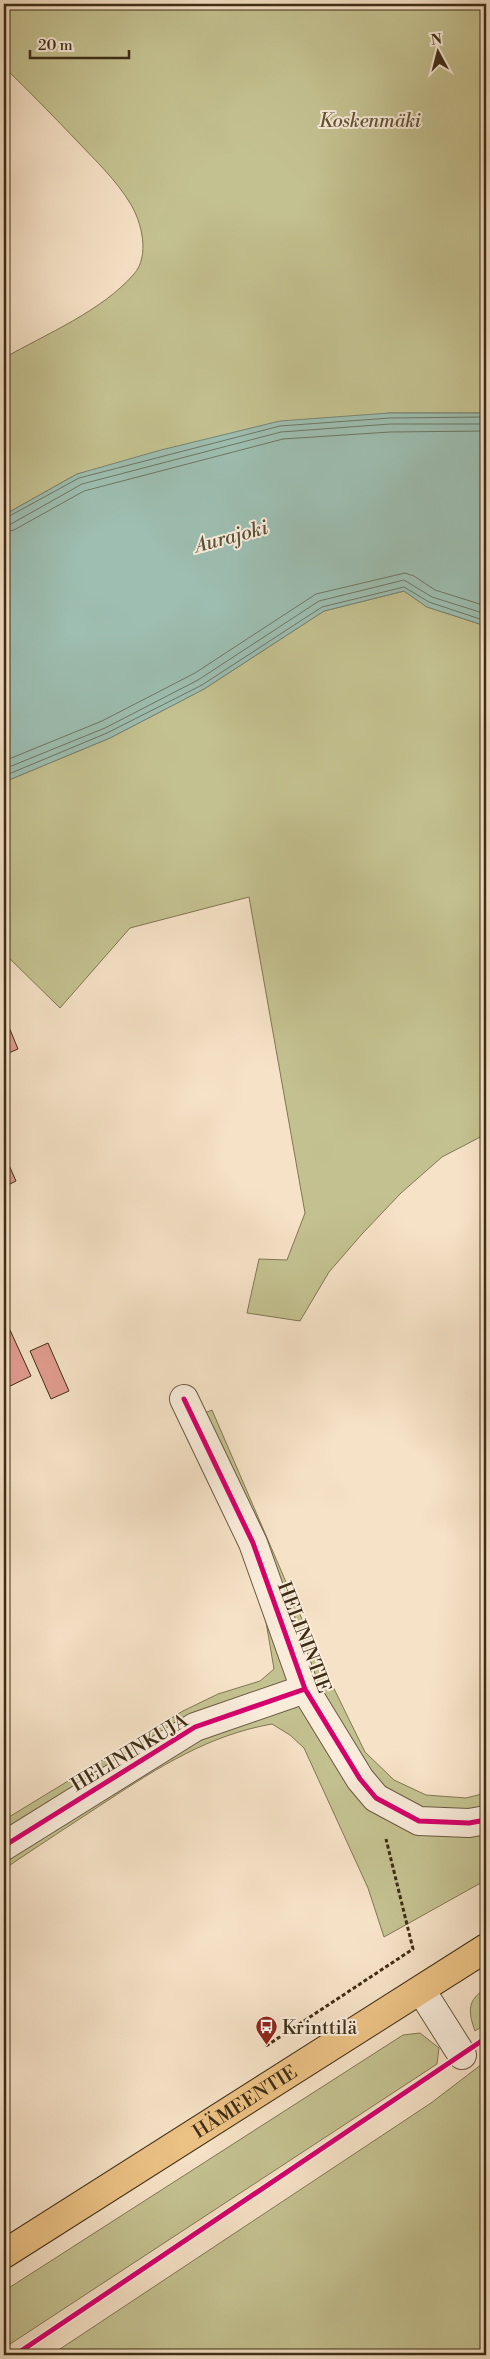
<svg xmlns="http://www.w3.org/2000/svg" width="490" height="2359" font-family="'Libre Bodoni',serif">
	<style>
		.green { fill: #c4c190; stroke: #817752 }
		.water { fill: #9dbeb1; stroke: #778473 }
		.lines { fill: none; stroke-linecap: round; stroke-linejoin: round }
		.shore { stroke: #6e7663; stroke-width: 1 }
		.building { fill: #e19c90; stroke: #3e2d15 }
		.minor-casing { stroke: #6c5a42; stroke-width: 30 }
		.highway-casing { stroke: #3e2d15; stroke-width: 30 }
		.path { stroke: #3e2d15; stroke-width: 3; stroke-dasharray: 4 2.5; stroke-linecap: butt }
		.minor { stroke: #f9ecdb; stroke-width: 28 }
		.highway { stroke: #ebc184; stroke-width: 28 }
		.cycleway-casing { stroke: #f9ecdb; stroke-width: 8 }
		.cycleway { stroke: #d6006c; stroke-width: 5 }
		.labels { text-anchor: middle; stroke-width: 4; stroke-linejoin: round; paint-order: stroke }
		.park-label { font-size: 19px; font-style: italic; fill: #605234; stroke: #f9ecdb }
		.street-label { font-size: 19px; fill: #3e2d15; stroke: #f9ecdb }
		.poi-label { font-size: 19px; fill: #3e2d15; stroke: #f9ecdb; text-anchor: start }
		.water-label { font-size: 20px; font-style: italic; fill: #56513c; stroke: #f9ecdb }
	</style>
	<rect width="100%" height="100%" fill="#f6e2c7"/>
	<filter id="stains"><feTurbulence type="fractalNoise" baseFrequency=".004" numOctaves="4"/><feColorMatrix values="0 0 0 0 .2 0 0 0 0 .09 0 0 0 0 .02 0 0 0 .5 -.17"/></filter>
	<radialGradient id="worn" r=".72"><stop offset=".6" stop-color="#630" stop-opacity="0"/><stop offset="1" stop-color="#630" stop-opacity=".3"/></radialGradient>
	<path class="green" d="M4,4H486V413H389L77,474L4,515V358C46,334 102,311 134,274C150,256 142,222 130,203C116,180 96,161 78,142C54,117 29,91 4,67Z
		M404,591L427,607L486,626V1134L442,1157L401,1193L362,1234L329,1272L300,1321L247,1313L259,1259L287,1260L305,1213L249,897L130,928L60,1008L4,953V782L110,738L204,689L324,611Z
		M212,1410L317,1654L365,1752L394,1780L426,1795L466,1798L486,1793V1880L384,1937L368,1888L304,1748L290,1735L272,1724C209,1735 159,1767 107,1801C72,1824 38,1846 4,1869V1820L183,1711L218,1694L260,1681L274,1669L266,1622L244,1555L185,1421Z
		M486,1989V2024L475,2031C468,2012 467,1999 486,1989Z
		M420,2033L439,2048L437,2064L4,2348V2291L403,2035Z
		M486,2061V2355H51L431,2103Z"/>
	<path class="water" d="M389,413H486V626L427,607L404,591L324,611L204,689L110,738L4,782V515L77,474L161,450L280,421Z"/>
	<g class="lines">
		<path class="shore" d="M4,519L79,478L280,426L390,418L486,417
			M4,525L11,524L82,484L281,432L390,424H486
			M4,532L14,530L84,491L283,439L390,432L486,431
			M4,761L102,721L195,673L316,594L405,573L414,576L435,590L486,606
			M4,769L105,728L198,680L319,601L404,580L432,597L486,614
			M4,776L107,733L202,685L322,607L404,587L429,602L486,621"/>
	</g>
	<path class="building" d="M4,1015L18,1049L4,1055Z
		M4,1154L16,1181L4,1187Z
		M10,1330L31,1376L4,1389V1333Z
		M48,1343L69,1391L51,1399L30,1351Z"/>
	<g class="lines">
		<defs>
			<path id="minor" d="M184,1399L253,1543L305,1689L360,1779L376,1798L419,1821L469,1823L486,1820
				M4,1846L195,1727L305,1689
				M421,1990L462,2055"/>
			<g id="highway">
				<path id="s1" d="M4,2254L486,1948"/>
			</g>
		</defs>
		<use href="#minor" class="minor-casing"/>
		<use href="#highway" class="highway-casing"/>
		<path class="path" d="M266,2046L413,1949L386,1839"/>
		<use href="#minor" class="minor"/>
		<use href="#highway" class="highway"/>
		<defs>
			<path id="cycleway" d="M184,1399L253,1543L305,1689L360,1779L376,1798L419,1821L469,1823L486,1820
				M4,1846L195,1727L305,1689
				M15,2355L486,2038"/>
		</defs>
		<use href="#cycleway" class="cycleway-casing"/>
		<use href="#cycleway" class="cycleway"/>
	</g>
	<defs>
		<symbol id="bus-pin" viewBox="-11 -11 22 30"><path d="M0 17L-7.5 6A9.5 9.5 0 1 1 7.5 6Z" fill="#8f2418" stroke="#f9ecdb"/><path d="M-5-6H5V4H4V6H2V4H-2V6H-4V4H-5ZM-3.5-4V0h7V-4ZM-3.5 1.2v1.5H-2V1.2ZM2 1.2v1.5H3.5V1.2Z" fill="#fff"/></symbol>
	</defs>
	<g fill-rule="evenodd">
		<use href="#bus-pin" x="254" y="2014" width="25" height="34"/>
	</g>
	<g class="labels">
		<g class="park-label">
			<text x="370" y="127">Koskenmäki</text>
		</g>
		<g class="street-label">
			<text transform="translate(305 1637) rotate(69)" y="7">HELININTIE</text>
			<text transform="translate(129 1752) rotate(-31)" y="7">HELININKUJA</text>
			<text dy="7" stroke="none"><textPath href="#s1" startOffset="285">HÄMEENTIE</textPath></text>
		</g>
		<g class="poi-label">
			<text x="282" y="2034">Krinttilä</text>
		</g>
		<g class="water-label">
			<text transform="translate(231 536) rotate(-15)" y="7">Aurajoki</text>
		</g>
	</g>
	<rect width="490" height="2359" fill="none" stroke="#f6e2c7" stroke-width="20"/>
	<rect x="5" y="5" width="480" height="2349" fill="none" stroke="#3e2d15" stroke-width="2.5"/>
	<rect x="10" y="10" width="470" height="2339" fill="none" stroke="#3e2d15"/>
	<g transform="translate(438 52) rotate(353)" stroke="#f9ecdb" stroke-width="4" paint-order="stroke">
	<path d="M0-4L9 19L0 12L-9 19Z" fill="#3e2d15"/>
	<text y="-8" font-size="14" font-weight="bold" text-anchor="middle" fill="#3e2d15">N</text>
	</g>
	<path d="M30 50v8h99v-8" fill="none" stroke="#3e2d15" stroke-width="2.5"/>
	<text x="38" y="50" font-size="15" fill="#3e2d15" stroke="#f9ecdb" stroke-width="4" paint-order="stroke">20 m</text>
	<rect width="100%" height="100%" filter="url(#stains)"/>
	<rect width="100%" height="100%" fill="url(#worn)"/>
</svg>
